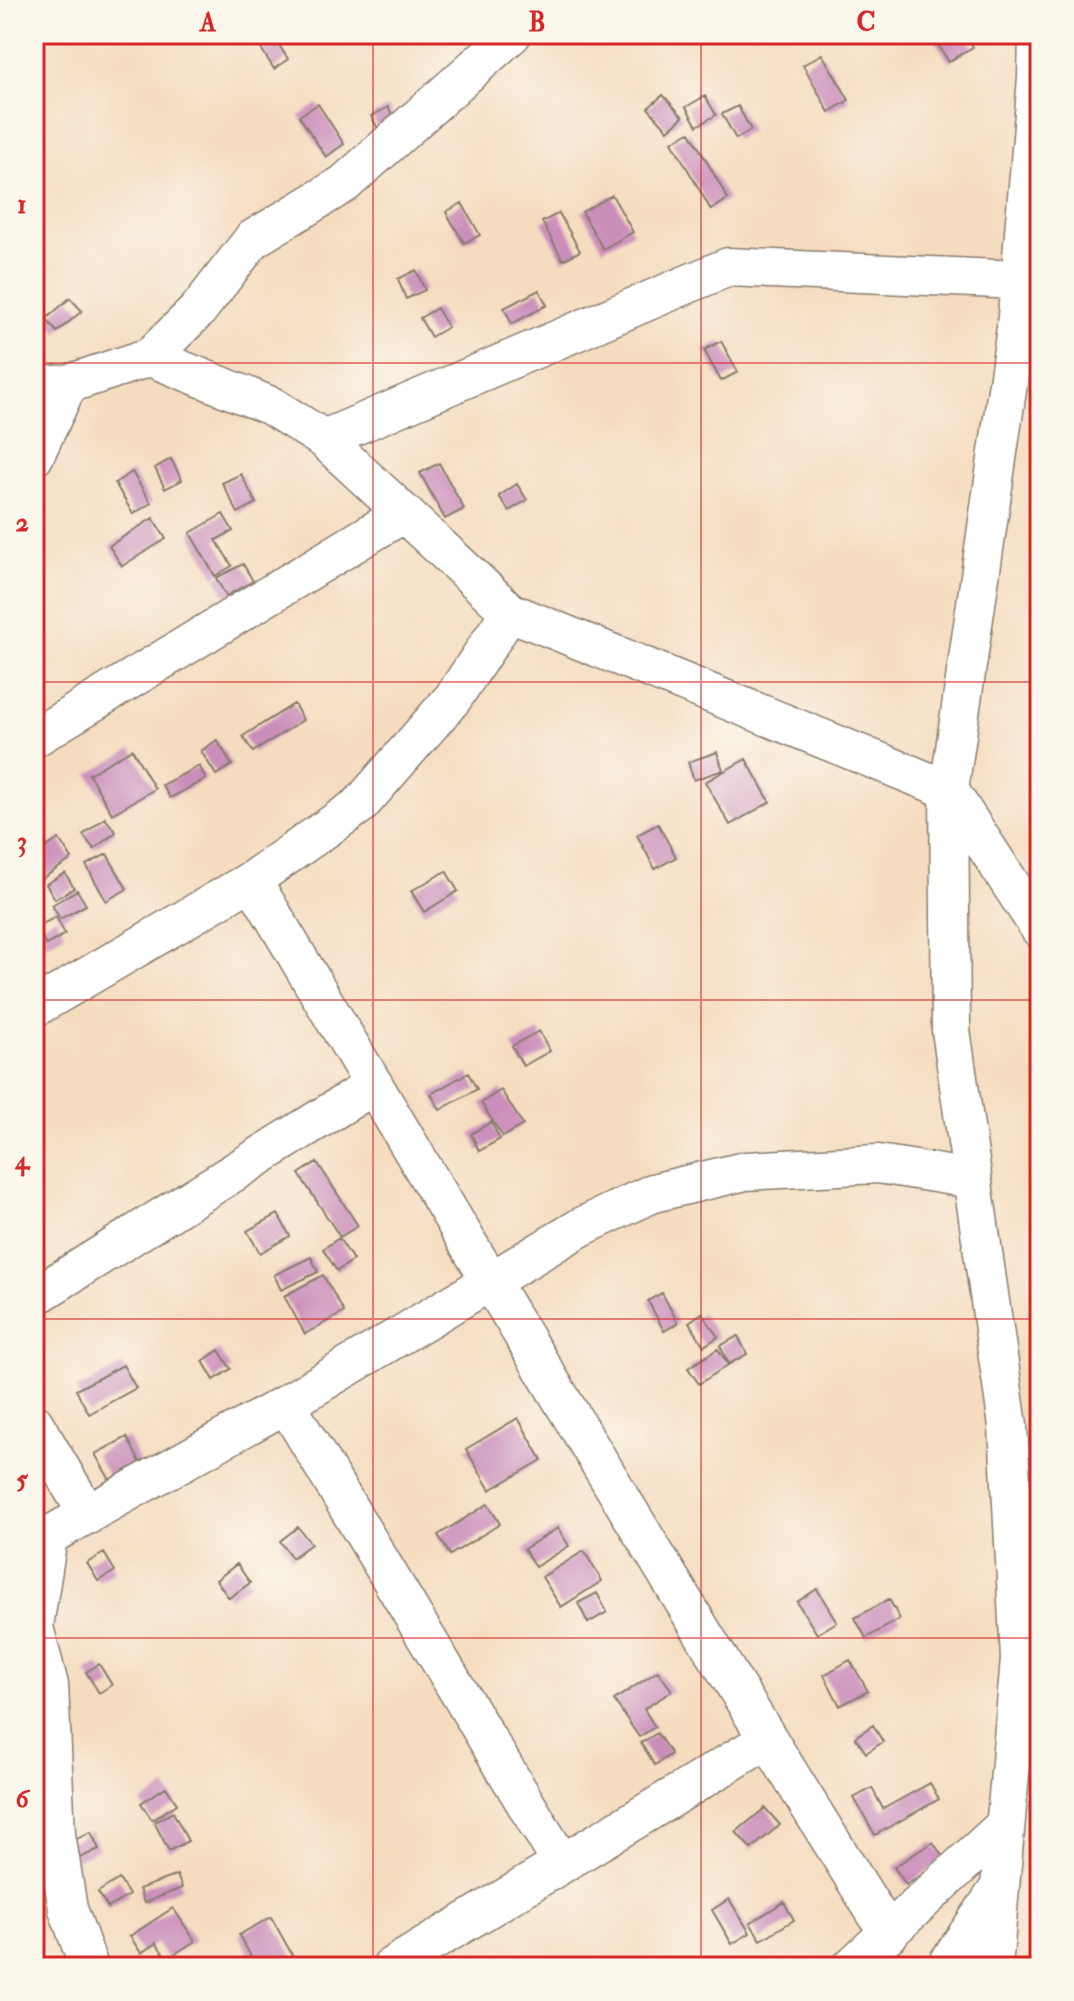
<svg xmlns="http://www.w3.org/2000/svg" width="1074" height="2001" font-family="'IM FELL Double Pica',serif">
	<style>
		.building { fill: #cb8ebb }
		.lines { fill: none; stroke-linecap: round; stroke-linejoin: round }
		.street-casing { stroke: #887c6e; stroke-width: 41 }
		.street { stroke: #fff; stroke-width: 38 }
		.grid { fill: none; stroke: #d62828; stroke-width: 2; stroke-opacity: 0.55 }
		.neatline { fill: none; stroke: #d62828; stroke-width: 3 }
		.grid-label { font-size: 26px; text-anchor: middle; font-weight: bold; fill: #d62828 }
	</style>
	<rect width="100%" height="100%" fill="#fbf7ec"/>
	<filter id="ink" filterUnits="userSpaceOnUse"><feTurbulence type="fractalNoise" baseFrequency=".0125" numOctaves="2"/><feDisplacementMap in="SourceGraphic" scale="16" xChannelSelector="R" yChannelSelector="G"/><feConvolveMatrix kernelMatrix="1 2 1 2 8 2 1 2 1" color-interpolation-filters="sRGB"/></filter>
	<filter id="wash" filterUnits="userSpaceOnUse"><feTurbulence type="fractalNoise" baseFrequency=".006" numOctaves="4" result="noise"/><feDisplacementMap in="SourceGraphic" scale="32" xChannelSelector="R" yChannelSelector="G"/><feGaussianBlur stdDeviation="1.8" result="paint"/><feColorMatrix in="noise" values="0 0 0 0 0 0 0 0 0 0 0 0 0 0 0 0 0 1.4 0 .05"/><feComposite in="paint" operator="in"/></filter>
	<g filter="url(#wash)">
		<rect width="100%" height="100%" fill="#f5dcbf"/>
		<g id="blocks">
			<path class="building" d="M256,34H272L288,59L274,69L253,36Z
				M931,34H964L973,47L949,62Z
				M822,54L849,100L829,112L803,65Z
				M663,95L683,117L668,130L648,108Z
				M705,96L716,115L697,126L686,107Z
				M318,104L344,144L326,157L299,116Z
				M738,106L751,130L736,139L722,114Z
				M388,107L398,125L381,134L371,116Z
				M690,132L728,199L711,210L672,142Z
				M612,195L633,232L603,249L582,212Z
				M462,203L480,235L464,243L446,212Z
				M559,213L580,251L563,260L542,222Z
				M416,270L425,290L406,299L398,279Z
				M539,290L547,305L512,324L504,308Z
				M70,298L82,311L57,332L46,319Z
				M437,308L448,327L431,337L420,318Z
				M721,341L738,372L721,381L704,350Z
				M171,459L182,480L165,489L155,468Z
				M439,463L464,509L445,519L420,473Z
				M132,472L151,503L133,514L115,483Z
				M241,474L256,503L238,513L222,483Z
				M517,484L527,500L509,511L499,496Z
				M223,514L233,531L216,540L232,566L215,576L190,533Z
				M153,518L166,539L122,566L109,546Z
				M243,564L253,581L226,596L216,578Z
				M294,704L303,720L253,752L243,736Z
				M217,740L232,765L216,775L201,751Z
				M132,749L155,789L112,814L89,774Z
				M717,752L723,770L694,780L688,762Z
				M746,759L770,802L730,825L705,782Z
				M199,766L206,779L170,798L162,785Z
				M105,818L116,832L94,849L83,835Z
				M658,824L676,857L655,869L637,835Z
				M59,839L72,859L40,880L34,869V855Z
				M107,854L127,889L106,901L86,865Z
				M446,871L458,891L424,912L411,891Z
				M65,873L74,888L55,899L46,884Z
				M77,890L86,905L60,919L52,905Z
				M56,917L65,934L46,945L36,927Z
				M539,1031L550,1051L523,1066L512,1046Z
				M468,1073L477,1089L440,1110L431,1094Z
				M501,1090L523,1125L503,1137L481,1103Z
				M491,1122L500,1139L479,1151L471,1134Z
				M317,1162L358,1226L340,1237L299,1174Z
				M278,1214L290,1236L260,1253L247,1231Z
				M339,1238L353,1260L337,1271L323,1249Z
				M311,1257L318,1272L281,1290L274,1275Z
				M323,1275L344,1312L305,1334L284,1296Z
				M662,1293L678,1323L664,1331L648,1301Z
				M702,1313L718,1337L704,1346L689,1322Z
				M738,1336L747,1354L729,1364L720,1346Z
				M718,1349L728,1365L699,1384L688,1368Z
				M219,1350L231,1369L214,1380L203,1361Z
				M123,1365L136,1388L89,1414L76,1390Z
				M518,1418L542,1460L490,1490L466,1449Z
				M127,1437L141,1464L110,1480L95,1454Z
				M488,1504L500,1524L450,1555L438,1535Z
				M298,1527L311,1544L292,1558L280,1541Z
				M558,1528L569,1546L535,1567L524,1549Z
				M584,1551L602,1581L561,1607L542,1577Z
				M104,1553L115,1571L98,1581L87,1563Z
				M237,1564L250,1583L229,1598L216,1580Z
				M817,1589L837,1622L817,1634L797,1602Z
				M597,1593L607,1612L588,1623L578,1603Z
				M889,1599L900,1619L866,1638L855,1618Z
				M850,1660L868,1691L840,1706L824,1675Z
				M99,1664L112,1685L99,1693L86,1672Z
				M658,1671L672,1691L644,1709L655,1727L639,1737L614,1700Z
				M873,1725L883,1742L866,1753L855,1737Z
				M657,1733L671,1754L655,1765L641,1743Z
				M930,1783L939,1799L875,1835L854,1798L872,1788L883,1809Z
				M166,1787L177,1804L152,1820L141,1803Z
				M765,1808L780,1825L751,1849L736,1832Z
				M173,1812L188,1841L169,1851L154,1822Z
				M91,1832L99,1849L76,1860L68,1843Z
				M933,1842L945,1860L906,1885L894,1867Z
				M177,1875L182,1888L144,1903L139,1889Z
				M119,1879L129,1895L108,1908L98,1892Z
				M729,1899L750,1933L732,1944L712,1910Z
				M784,1902L794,1920L761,1940L750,1923Z
				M173,1908L195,1941L167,1959L156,1943L141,1953L130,1936Z
				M271,1917L294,1958L277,1967H257L239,1935Z"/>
		</g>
	</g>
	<g filter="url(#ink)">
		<use href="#blocks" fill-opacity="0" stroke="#887c6e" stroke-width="2"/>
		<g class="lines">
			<defs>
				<path id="street" d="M150,357L271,406L324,439L510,612L949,790L1040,929
					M34,387L68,384L150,357L198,310L253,239L344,184L512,34
					M324,439L728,267L1020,280L1040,274
					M34,457L68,384
					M34,738L404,513
					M252,880C461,1233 671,1586 889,1934
					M34,1008L252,880L360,805L453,698L510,612
					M34,1297L374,1085
					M286,1404L562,1864
					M34,1423L88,1515
					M34,1544L286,1404L581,1227L653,1193L745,1171L878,1164L972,1179
					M34,1626L48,1537
					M34,1627L49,1685L56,1834L68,1909L89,1967
					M391,1967L767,1740
					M851,1967L1004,1826
					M945,1967L1000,1887
					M993,1967L1020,1659L1008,1426L951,1030L949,790L1016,328L1037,78L1038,34"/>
			</defs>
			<use href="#street" class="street-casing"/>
			<use href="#street" class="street"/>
		</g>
	</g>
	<path class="grid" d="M373,34V1967M701,34V1967M34,363H1040M34,682H1040M34,1000H1040M34,1319H1040M34,1638H1040"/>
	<rect width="1074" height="2001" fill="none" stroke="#fbf7ec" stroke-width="88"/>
	<rect x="44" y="44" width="986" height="1913" class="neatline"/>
	<g class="grid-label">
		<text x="208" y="31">A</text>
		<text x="537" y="31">B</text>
		<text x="866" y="31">C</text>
		<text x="22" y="213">1</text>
		<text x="22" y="531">2</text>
		<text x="22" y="850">3</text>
		<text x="22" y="1169">4</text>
		<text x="22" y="1488">5</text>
		<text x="22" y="1807">6</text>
	</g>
</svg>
